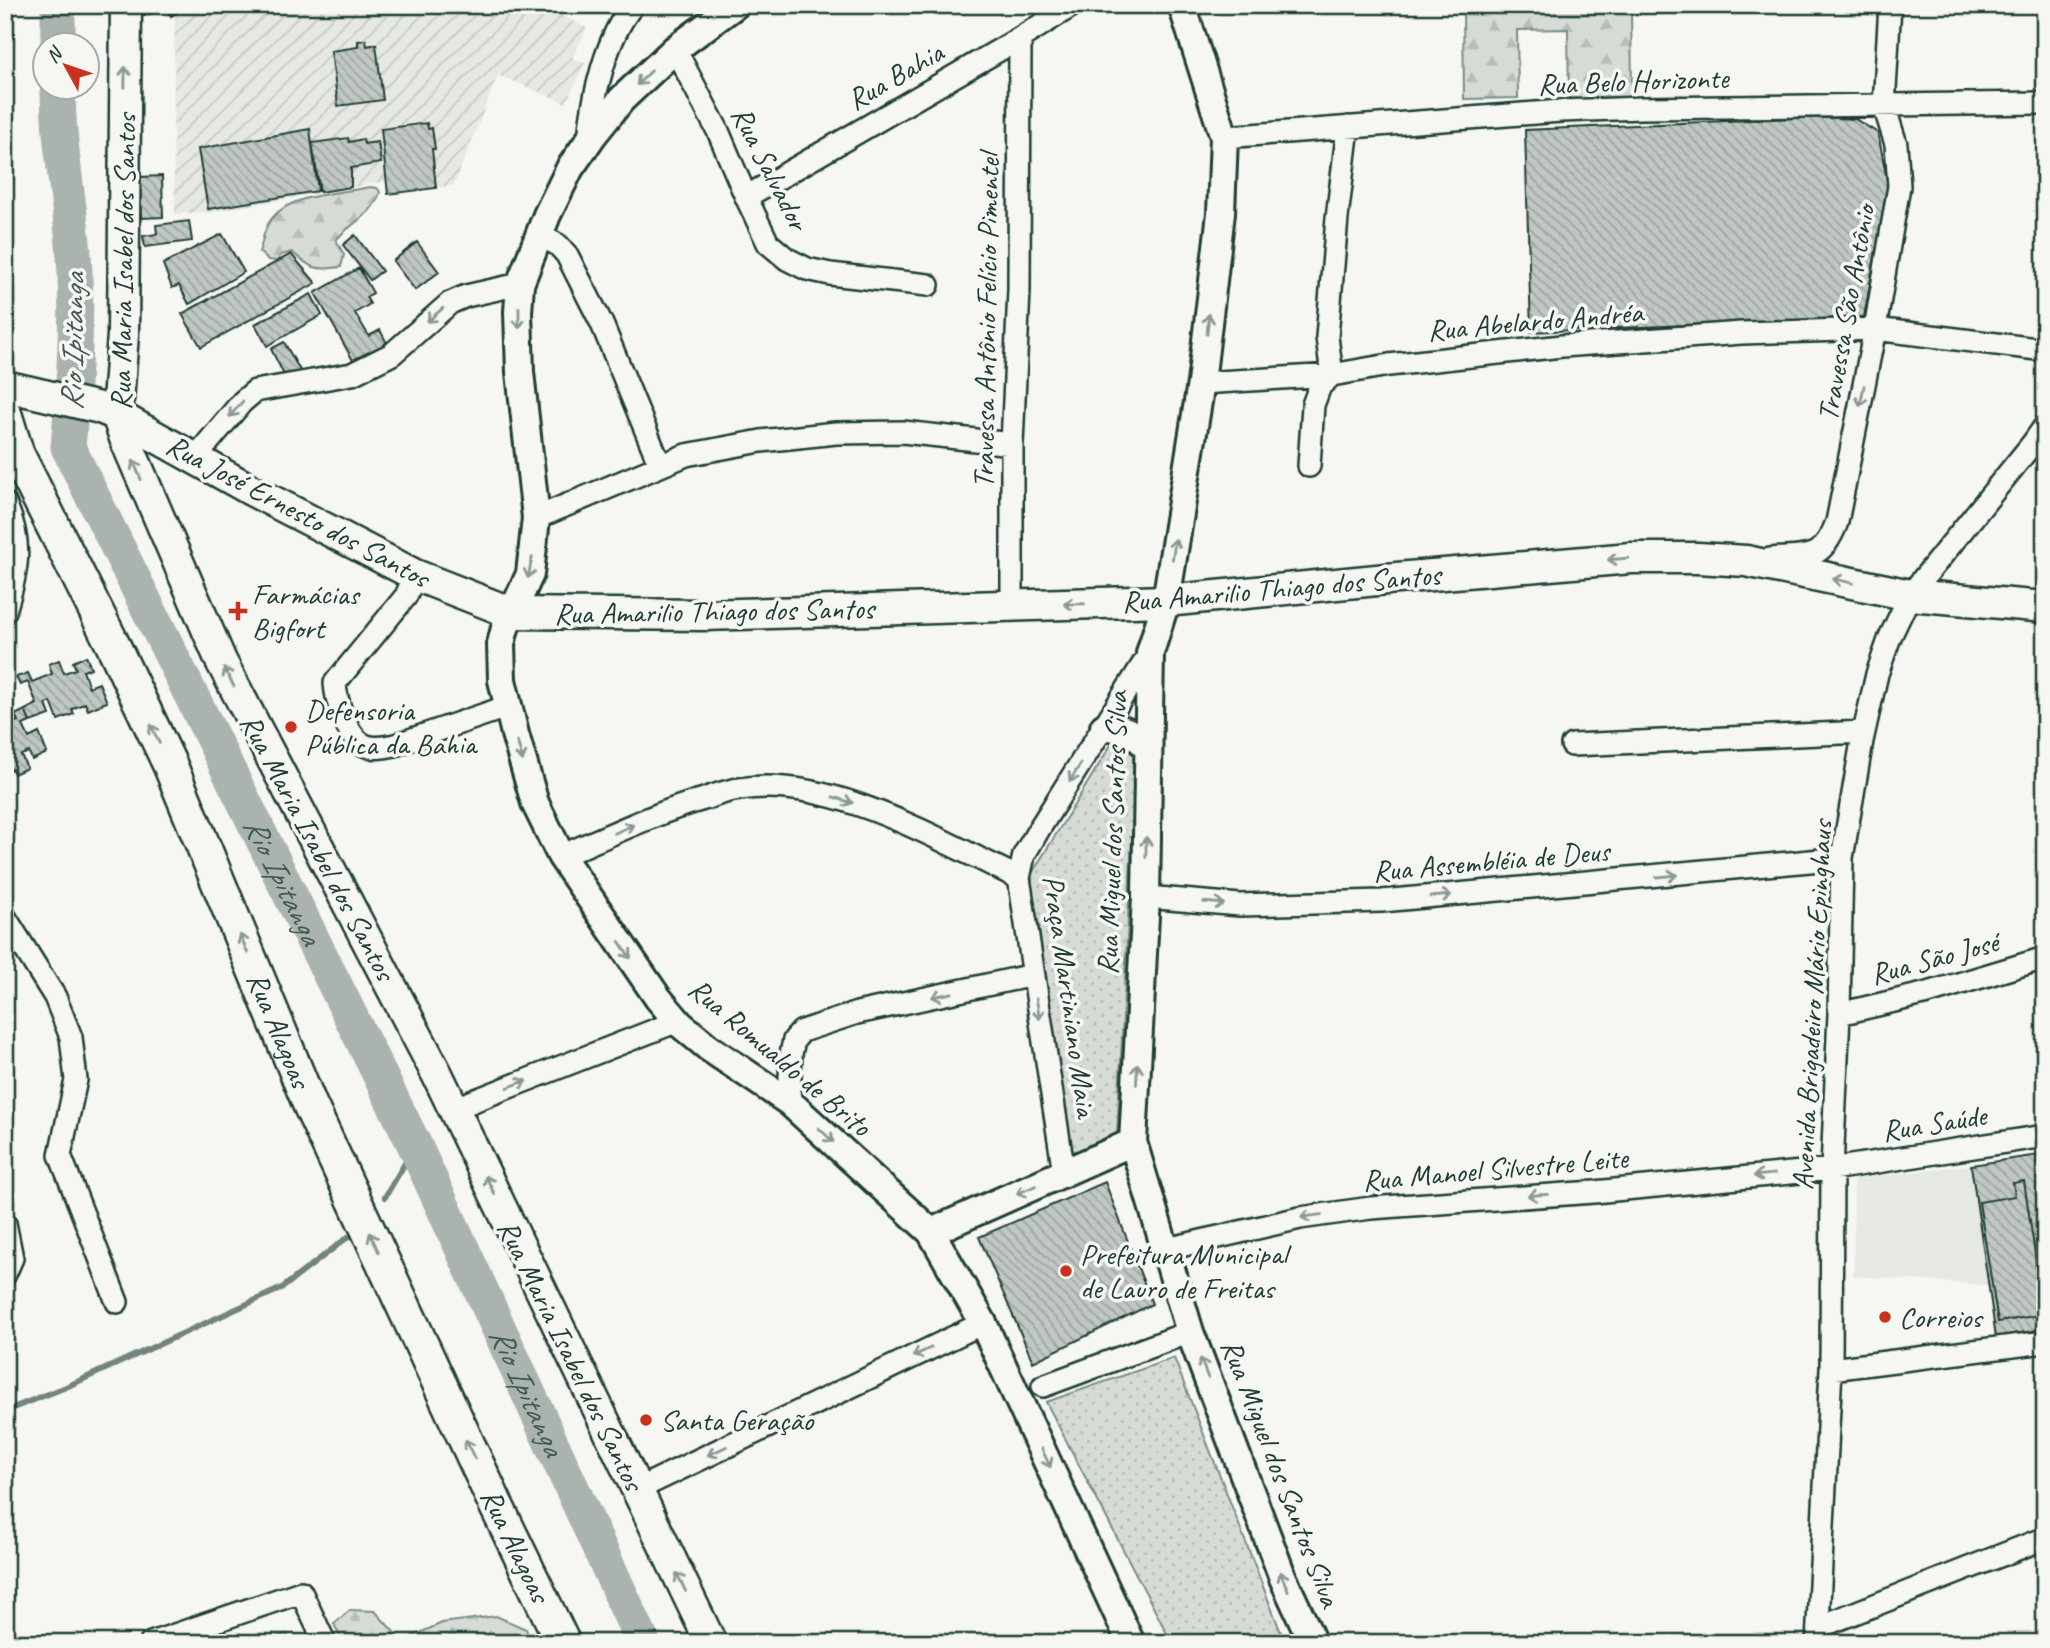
<svg xmlns="http://www.w3.org/2000/svg" width="2050" height="1648" font-family="Caveat,sans-serif">
	<style>
		.built { fill: #e6e8e4 }
		.industrial { fill: url(#industrial-furrows) }
		.forest { fill: url(#forest-firs); stroke: #7a8c85; stroke-width: 2 }
		.park { fill: url(#park-dots); stroke: #7a8c85; stroke-width: 2 }
		.lines { fill: none; stroke-linecap: round; stroke-linejoin: round }
		.stream { stroke: #72847d; stroke-width: 6 }
		.river { stroke: #aab3ae; stroke-width: 35 }
		.building { fill: url(#building-back-hatch); stroke: #1f3d34; stroke-width: 2 }
		.minor-casing { stroke: #1f3d34; stroke-width: 26 }
		.tertiary-casing { stroke: #1f3d34; stroke-width: 32 }
		.secondary-casing { stroke: #1f3d34; stroke-width: 35 }
		.primary-casing { stroke: #1f3d34; stroke-width: 38 }
		.minor { stroke: #f6f6f2; stroke-width: 21 }
		.tertiary { stroke: #f6f6f2; stroke-width: 26 }
		.secondary { stroke: #f6f6f2; stroke-width: 30 }
		.primary { stroke: #f6f6f2; stroke-width: 33 }
		.oneway { stroke: #8a9a93 }
		.poi-dot { fill: #c8321e; stroke: #f6f6f2; stroke-width: 2.5 }
		.labels { text-anchor: middle; stroke-width: 7; stroke-linejoin: round; paint-order: stroke }
		.street-label { font-size: 30px; fill: #1f3d34; stroke: #f6f6f2 }
		.poi-label { font-size: 30px; fill: #1f3d34; stroke: #f6f6f2; text-anchor: start }
		.water-label { font-size: 32px; font-style: italic; fill: #425a52; stroke: #f6f6f2 }
	</style>
	<defs>
		<pattern id="industrial-furrows" width="10" height="10" patternUnits="userSpaceOnUse" patternTransform="scale(1.75)"><rect width="10" height="10" fill="#e6e8e4"/><path d="M-1 1l2-2M0 10L10 0M9 11l2-2" fill="none" stroke="#c5c8c4"/></pattern>
		<pattern id="forest-firs" width="22" height="20" patternUnits="userSpaceOnUse" patternTransform="scale(1.75)"><rect width="22" height="20" fill="#d6dbd6"/><path d="M5 1l3.5 6h-7zM16 11l3.5 6h-7z" fill="#b7bdb8"/></pattern>
		<pattern id="park-dots" width="8" height="8" patternUnits="userSpaceOnUse" patternTransform="scale(1.75)"><rect width="8" height="8" fill="#d6dbd6"/><path d="M2 2h.1M6 6h.1" fill="none" stroke="#b7bdb8" stroke-width="1.8" stroke-linecap="round"/></pattern>
		<pattern id="building-back-hatch" width="6" height="6" patternUnits="userSpaceOnUse" patternTransform="scale(1.75)"><rect width="6" height="6" fill="#c1c8c3"/><path d="M-1 5l2 2M0 0l6 6M5-1l2 2" fill="none" stroke="#9ca49f"/></pattern>
	</defs>
	<rect width="100%" height="100%" fill="#f6f6f2"/>
	<filter id="ink" filterUnits="userSpaceOnUse"><feTurbulence type="fractalNoise" baseFrequency=".0143" numOctaves="2"/><feDisplacementMap in="SourceGraphic" scale="14" xChannelSelector="R" yChannelSelector="G"/><feConvolveMatrix kernelMatrix="1 2 1 2 8 2 1 2 1" color-interpolation-filters="sRGB"/></filter>
	<g filter="url(#ink)">
		<path class="built" d="M1971,1165L1989,1285L1854,1276V1179Z"/>
		<path class="industrial" d="M195,5H540L587,28L572,58L585,63L566,103L498,75L454,185L388,194L386,181L212,212L175,214L173,131L175,17Z"/>
		<path class="forest" d="M1463,5H1631L1632,98L1569,99L1568,29L1517,30L1518,98L1464,99Z
			M369,187L377,188L380,192C373,216 351,222 336,240L344,255L341,267C316,271 310,268 292,252L281,255L277,261L268,260L259,252C263,242 263,230 270,221C289,193 339,194 369,187Z
			M350,1610L375,1611L402,1641L442,1623L496,1616L526,1629L531,1643H343L334,1624Z
			M286,1634L296,1643H255Z"/>
		<path class="park" d="M1114,740L1137,744L1117,1134L1061,1161L1031,875Z
			M1174,1358L1285,1643H1172L1046,1402Z"/>
		<g class="lines">
			<path class="stream" d="M385,1197L415,1146
				M5,1411L66,1387L282,1288L348,1237"/>
			<g class="river">
				<path d="M58,5V46"/>
				<path id="s1" d="M58,88C58,141 68,190 73,243C79,311 74,379 68,447L415,1146L643,1643"/>
			</g>
		</g>
		<path class="building" d="M138,5H153L154,13L140,16Z
			M165,5H190L171,16Z
			M366,40L367,46L376,44L383,100L338,106L331,51L358,47V41Z
			M1817,117L1855,119L1878,133L1888,185L1864,317L1531,332L1525,130Z
			M427,123L428,129L432,128L435,149H432L436,188L388,194L381,129Z
			M310,129L318,191L208,209L198,149Z
			M348,138L349,142L363,139L364,144L378,142L381,163L351,168V187L320,192L312,143Z
			M162,176L163,217L141,218L140,177Z
			M189,221L192,241L145,247L143,236L157,234L156,225Z
			M222,234L244,272L189,304L179,285L172,288L163,264Z
			M355,235L382,271L370,280L343,245Z
			M417,242L439,272L415,290L393,261Z
			M291,254L316,283L201,347L182,314Z
			M359,268L373,293L366,297L370,304L355,313L369,336L380,330L388,345L355,364L315,293Z
			M311,294L322,315L267,346L255,324Z
			M284,342L303,376L286,379L271,349Z
			M86,656L91,668L83,671L89,687L99,683L107,702L88,710L85,703L72,709L74,714L58,720L51,702L46,704L50,715L30,722L25,710L37,704L28,682L20,685L16,677L28,673L32,682L52,674L49,664L59,660L64,673L76,669L73,662Z
			M25,710L30,722L23,725L29,738L39,733L47,753L32,760L29,752L21,755L27,768L14,774L12,769L5,772V727L18,721L15,715Z
			M2045,1154V1329L1996,1337L1971,1165Z
			M2024,1181L2038,1274L2045,1272V1314L1998,1322L1979,1202L2015,1196L2013,1183Z
			M1105,1182L1152,1304L1033,1362L979,1237Z"/>
		<g class="lines">
			<defs>
				<path id="minor" d="M675,49L718,131L746,197L768,243L787,259L807,269L830,274L928,285
					M1224,137L1561,111L1642,108L2045,103
					M589,140C592,99 606,37 633,5
					M746,197L1020,38L1073,5
					M540,235L558,245L567,255L602,324L660,465
					M1201,383L1332,375L1389,365L1562,346L1742,333L1875,329L2045,350
					M195,458L242,402L255,391L352,374L392,354L450,303L466,296L520,284
					M1309,466L1313,405L1320,386L1332,375L1327,337L1337,218L1348,127
					M5,503C23,543 18,570 5,611
					M536,518L686,455L761,441L836,433L903,432L1012,444
					M1770,559C1807,556 1822,562 1837,522L1875,329L1899,186L1896,144L1884,106L1890,5
					M415,575L406,596L335,683C336,700 346,734 362,744C372,750 385,747 395,745L509,706
					M1012,605V444L1019,290L1020,38
					M1572,745L1864,732
					M561,856C608,836 655,813 704,799C716,795 728,790 740,789C831,775 938,840 1019,878
					M1146,897L1240,905L1382,901L1842,858
					M5,917L55,997L71,1037L76,1080L60,1155L117,1302
					M1839,1014L1928,993L2045,958
					M789,1102L791,1054L794,1040L802,1031L857,1013L1033,975
					M453,1109L678,1021
					M1064,1173L1019,878L1024,855L1039,829L1150,653
					M5,1223L12,1258L5,1274
					M1167,1249L1300,1218L1371,1208L1594,1192L1832,1169L2045,1136
					M1831,1369L2045,1342
					M1043,1386L1190,1332
					M636,1490L983,1323
					M1819,1627L2045,1538
					M151,1643L301,1592L325,1643
					M1817,1643L1831,1369L1832,1169L1839,1014L1842,858L1862,741L1877,674L1890,637L1910,595L2033,443L2045,426"/>
				<path id="tertiary" d="M735,5L675,49L622,99L593,135L570,168L547,215L520,284L518,312L520,372L536,518L530,574L505,628L501,644L502,680L515,734L535,803L561,856L658,998L680,1024L709,1048L789,1102L931,1232L983,1323L1131,1643
					M1182,5L1224,137L1221,213L1201,383L1166,601L1150,653L1146,897L1133,1142L1190,1332L1283,1578L1313,1643
					M1104,727C1124,727 1135,733 1148,748
					M931,1232L1133,1142"/>
				<path id="secondary" d="M126,5L123,334L117,415L126,441L221,661L437,1074L711,1643
					M5,386L100,408L117,415L251,490L415,575L512,613L704,615L1166,601L1397,578L1631,558H1698L1746,561L1910,595L2045,607"/>
				<g id="primary">
					<path id="s2" d="M5,415L17,454L113,645L170,765L310,1105L496,1505L563,1643"/>
				</g>
			</defs>
			<use href="#minor" class="minor-casing"/>
			<use href="#tertiary" class="tertiary-casing"/>
			<use href="#secondary" class="secondary-casing"/>
			<use href="#primary" class="primary-casing"/>
			<use href="#minor" class="minor"/>
			<use href="#tertiary" class="tertiary"/>
			<use href="#secondary" class="secondary"/>
			<use href="#primary" class="primary"/>
		</g>
		<defs><path id="oneway-shaft" d="M-6 0H5M1.5-3L5.5 0L1.5 3" fill="none" stroke-width="1.6" stroke-linecap="round" stroke-linejoin="round" transform="scale(1.75)"/></defs>
		<g class="oneway">
			<use href="#oneway-shaft" transform="translate(125 77) rotate(-89)"/>
			<use href="#oneway-shaft" transform="translate(644 78) rotate(136)"/>
			<use href="#oneway-shaft" transform="translate(435 315) rotate(139)"/>
			<use href="#oneway-shaft" transform="translate(519 318) rotate(90)"/>
			<use href="#oneway-shaft" transform="translate(1208 324) rotate(-84)"/>
			<use href="#oneway-shaft" transform="translate(1862 396) rotate(101)"/>
			<use href="#oneway-shaft" transform="translate(236 409) rotate(131)"/>
			<use href="#oneway-shaft" transform="translate(137 470) rotate(-113)"/>
			<use href="#oneway-shaft" transform="translate(1174 549) rotate(-81)"/>
			<use href="#oneway-shaft" transform="translate(1618 559) rotate(175)"/>
			<use href="#oneway-shaft" transform="translate(530 568) rotate(102)"/>
			<use href="#oneway-shaft" transform="translate(1843 581) rotate(-168)"/>
			<use href="#oneway-shaft" transform="translate(1074 604) rotate(179)"/>
			<use href="#oneway-shaft" transform="translate(229 677) rotate(-118)"/>
			<use href="#oneway-shaft" transform="translate(155 734) rotate(-115)"/>
			<use href="#oneway-shaft" transform="translate(520 751) rotate(74)"/>
			<use href="#oneway-shaft" transform="translate(1075 773) rotate(122)"/>
			<use href="#oneway-shaft" transform="translate(843 800) rotate(17)"/>
			<use href="#oneway-shaft" transform="translate(624 829) rotate(-24)"/>
			<use href="#oneway-shaft" transform="translate(1146 847) rotate(-89)"/>
			<use href="#oneway-shaft" transform="translate(1667 876) rotate(-6)"/>
			<use href="#oneway-shaft" transform="translate(1441 896) rotate(-5)"/>
			<use href="#oneway-shaft" transform="translate(1214 903) rotate(5)"/>
			<use href="#oneway-shaft" transform="translate(244 944) rotate(-112)"/>
			<use href="#oneway-shaft" transform="translate(625 950) rotate(56)"/>
			<use href="#oneway-shaft" transform="translate(942 995) rotate(168)"/>
			<use href="#oneway-shaft" transform="translate(1038 1009) rotate(81)"/>
			<use href="#oneway-shaft" transform="translate(1137 1074) rotate(-87)"/>
			<use href="#oneway-shaft" transform="translate(517 1084) rotate(-21)"/>
			<use href="#oneway-shaft" transform="translate(826 1135) rotate(43)"/>
			<use href="#oneway-shaft" transform="translate(1764 1175) rotate(174)"/>
			<use href="#oneway-shaft" transform="translate(490 1185) rotate(-116)"/>
			<use href="#oneway-shaft" transform="translate(1026 1190) rotate(156)"/>
			<use href="#oneway-shaft" transform="translate(1538 1195) rotate(177)"/>
			<use href="#oneway-shaft" transform="translate(1311 1216) rotate(172)"/>
			<use href="#oneway-shaft" transform="translate(374 1242) rotate(-115)"/>
			<use href="#oneway-shaft" transform="translate(922 1352) rotate(154)"/>
			<use href="#oneway-shaft" transform="translate(1204 1368) rotate(-111)"/>
			<use href="#oneway-shaft" transform="translate(470 1449) rotate(-115)"/>
			<use href="#oneway-shaft" transform="translate(717 1451) rotate(154)"/>
			<use href="#oneway-shaft" transform="translate(1046 1458) rotate(65)"/>
			<use href="#oneway-shaft" transform="translate(1284 1581) rotate(-113)"/>
			<use href="#oneway-shaft" transform="translate(681 1582) rotate(-116)"/>
		</g>
	</g>
	<g class="poi-dot">
		<path d="M234.5 600.5h7v7h7v7h-7v7h-7v-7h-7v-7h7z"/>
		<circle cx="291" cy="727" r="7"/>
		<circle cx="1066" cy="1271" r="7"/>
		<circle cx="1885" cy="1317" r="7"/>
		<circle cx="646" cy="1420" r="7"/>
	</g>
	<g class="labels">
		<g class="street-label">
			<text transform="translate(895 76) rotate(-30)" y="10">Rua Bahia</text>
			<text transform="translate(1633 81) rotate(-2)" y="10">Rua Belo Horizonte</text>
			<text transform="translate(770 168) rotate(63)" y="10">Rua Salvador</text>
			<text transform="translate(123 262) rotate(-89)" y="10">Rua Maria Isabel dos Santos</text>
			<text transform="translate(1846 313) rotate(-80)" y="10">Travessa São Antônio</text>
			<text transform="translate(986 321) rotate(-89)" y="10">Travessa Antônio Felício Pimentel</text>
			<text transform="translate(1535 321) rotate(-5)" y="10">Rua Abelardo Andréa</text>
			<text transform="translate(298 511) rotate(28)" y="10">Rua José Ernesto dos Santos</text>
			<text transform="translate(1281 588) rotate(-5)" y="10">Rua Amarilio Thiago dos Santos</text>
			<text transform="translate(714 611) rotate(-1)" y="10">Rua Amarilio Thiago dos Santos</text>
			<text transform="translate(1112 833) rotate(-88)" y="10">Rua Miguel dos Santos Silva</text>
			<text transform="translate(318 847) rotate(62)" y="10">Rua Maria Isabel dos Santos</text>
			<text transform="translate(1491 861) rotate(-5)" y="10">Rua Assembléia de Deus</text>
			<text transform="translate(1934 958) rotate(-15)" y="10">Rua São José</text>
			<text transform="translate(1070 996) rotate(82)" y="10">Praça Martiniano Maia</text>
			<text transform="translate(1812 1005) rotate(-87)" y="10">Avenida Brigadeiro Mário Epinghaus</text>
			<text dy="10" stroke="none"><textPath href="#s2" startOffset="674">Rua Alagoas</textPath></text>
			<text transform="translate(780 1057) rotate(40)" y="10">Rua Romualdo de Brito</text>
			<text transform="translate(1934 1123) rotate(-9)" y="10">Rua Saúde</text>
			<text transform="translate(1495 1169) rotate(-5)" y="10">Rua Manoel Silvestre Leite</text>
			<text transform="translate(571 1355) rotate(64)" y="10">Rua Maria Isabel dos Santos</text>
			<text transform="translate(1281 1473) rotate(69)" y="10">Rua Miguel dos Santos Silva</text>
			<text dy="10" stroke="none"><textPath href="#s2" startOffset="1241">Rua Alagoas</textPath></text>
		</g>
		<g class="poi-label">
			<text x="252" y="604">Farmácias<tspan x="252" dy="34">Bigfort</tspan></text>
			<text x="305" y="720">Defensoria<tspan x="305" dy="34">Pública da Bahia</tspan></text>
			<text x="1080" y="1264">Prefeitura Municipal<tspan x="1080" dy="34">de Lauro de Freitas</tspan></text>
			<text x="1899" y="1327">Correios</text>
			<text x="660" y="1430">Santa Geração</text>
		</g>
		<g class="water-label">
			<text transform="translate(72 342) rotate(-89)" y="11">Rio Ipitanga</text>
			<text dy="11" stroke="none"><textPath href="#s1" startOffset="844">Rio Ipitanga</textPath></text>
			<text dy="11" stroke="none"><textPath href="#s1" startOffset="1410">Rio Ipitanga</textPath></text>
		</g>
	</g>
	<rect width="2050" height="1648" fill="none" stroke="#f6f6f2" stroke-width="28"/>
	<rect x="14" y="14" width="2022" height="1620" fill="none" stroke="#1f3d34" stroke-width="2.5" filter="url(#ink)"/>
	<g transform="translate(66 66) rotate(310)"><circle r="33" fill="#f6f6f2" stroke="#a0aca6" stroke-width="2"/>
	<path d="M0-5L12 26L0 18L-12 26Z" fill="#c8321e"/>
	<text y="-10" font-size="19" font-weight="bold" text-anchor="middle" fill="#1f3d34">N</text>
	</g>
</svg>
